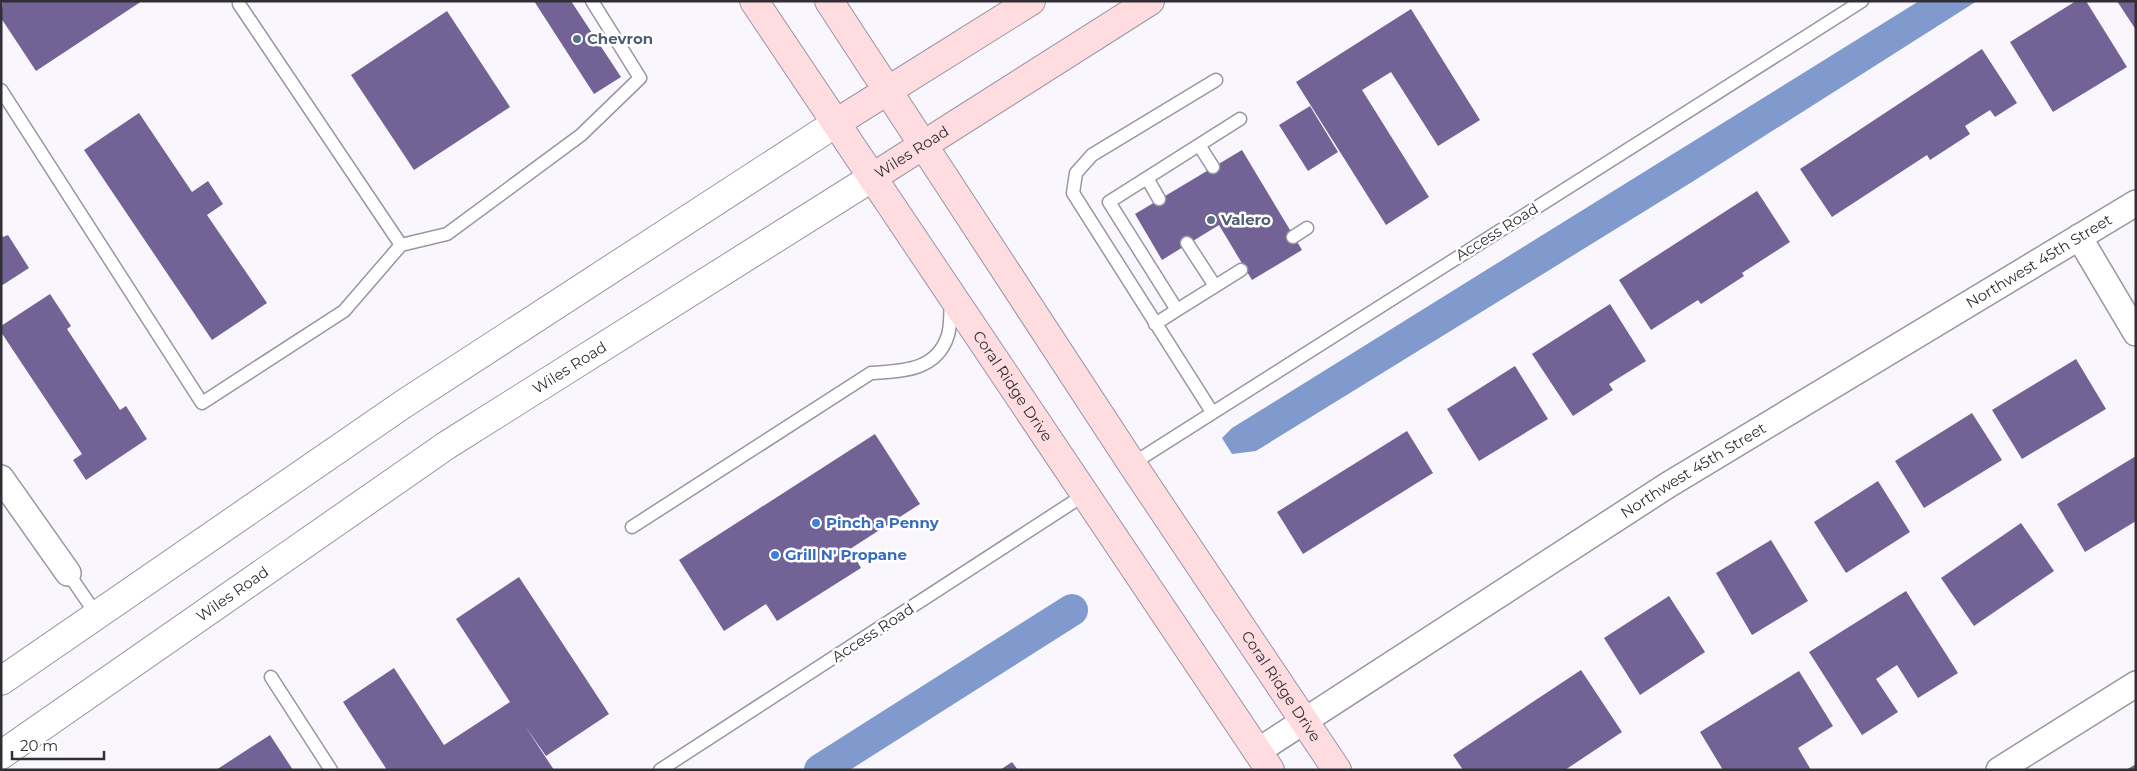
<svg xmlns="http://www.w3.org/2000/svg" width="2137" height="771" font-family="Montserrat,sans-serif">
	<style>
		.water { fill: #819acd }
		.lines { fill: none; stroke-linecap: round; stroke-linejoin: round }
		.canal { stroke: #819acd; stroke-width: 32 }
		.building { fill: #726296 }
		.service-casing { stroke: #9995a4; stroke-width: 15 }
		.minor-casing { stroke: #9995a4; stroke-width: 28 }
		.tertiary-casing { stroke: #9995a4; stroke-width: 30 }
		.secondary-casing { stroke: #9995a4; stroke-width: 30 }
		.service { stroke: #fff; stroke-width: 12 }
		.minor { stroke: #fff; stroke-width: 25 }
		.tertiary { stroke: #fff; stroke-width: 28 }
		.secondary { stroke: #fedcdf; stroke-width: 28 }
		.service-dot { fill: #5c6f8a; stroke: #fff; stroke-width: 2 }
		.shop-dot { fill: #3f7fe0; stroke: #fff; stroke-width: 2 }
		.labels { text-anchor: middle; stroke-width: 5; stroke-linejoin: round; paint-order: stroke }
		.service-label { font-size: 15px; font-weight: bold; fill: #4e5e75; stroke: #fff; text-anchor: start }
		.street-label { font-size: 15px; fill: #302f35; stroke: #fff }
		.shop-label { font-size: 15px; font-weight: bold; fill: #366cbe; stroke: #fff; text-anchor: start }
	</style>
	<rect width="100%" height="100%" fill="#f9f7fd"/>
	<path class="water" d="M1919,1H1977L1692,182L1256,451L1232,454L1222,438L1232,428Z"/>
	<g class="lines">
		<path class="canal" d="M820,770L1072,610"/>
	</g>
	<path class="building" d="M3,1H142L36,71L1,18Z
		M534,1H571L621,77L594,94Z
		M2076,1H2086L2127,67L2053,112L2010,42Z
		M2117,1H2136V30Z
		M1411,9L1480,120L1438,146L1391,72L1362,90L1429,197L1386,225L1296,82Z
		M447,11L510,107L414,170L351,75Z
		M1982,49L2017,103L1995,117L1990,110L1965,126L1970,134L1930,160L1927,155L1832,217L1800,169Z
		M1310,106L1338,152L1308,171L1279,125Z
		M139,113L192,192L208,181L223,204L207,215L267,303L212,340L84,150Z
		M1242,150L1302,250L1252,280L1219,225L1162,260L1135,214Z
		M1757,191L1790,242L1742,273L1744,276L1701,304L1698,300L1651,330L1619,280Z
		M1,234L3,237L8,235L29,268L1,286Z
		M50,294L71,326L67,329L120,410L126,406L147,439L86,480L73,460L82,454L1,332V326Z
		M1610,304L1646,361L1609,384L1613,390L1573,416L1532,354Z
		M2076,359L2106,409L2022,459L1992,410Z
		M1515,366L1548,419L1479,461L1447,409Z
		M1972,413L2002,460L1924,508L1895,461Z
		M1407,431L1433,473L1303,554L1277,512Z
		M875,434L920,504L850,549L861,568L777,621L766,604L724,631L679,560Z
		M2136,456V521L2085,552L2057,504Z
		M1878,481L1910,532L1846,573L1814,522Z
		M2021,523L2054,571L1974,626L1941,578Z
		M1771,540L1808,601L1752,635L1716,573Z
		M519,577L609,714L546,756L525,726L554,770H387L343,702L394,668L444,745L510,702L456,619Z
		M1906,591L1958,673L1918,698L1897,665L1876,679L1898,712L1862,735L1809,652Z
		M1669,596L1705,652L1640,695L1604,638Z
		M1581,670L1622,732L1565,770H1463L1453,755Z
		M1799,671L1833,726L1798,748L1811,770H1723L1700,732Z
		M270,735L293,770H216Z
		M1012,762L1018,770H1000Z
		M2136,764V770H2126Z"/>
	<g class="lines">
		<defs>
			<path id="service" d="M239,4L401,245
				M1,90L202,403L344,311L401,245L447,234L581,135L640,78L592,1
				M1199,145L1213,167
				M1147,178L1159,199
				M1293,237L1307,228
				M1187,243L1215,286
				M1177,310L1241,270
				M1155,324L1177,310L1109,202L1240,119
				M1212,412L1073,193L1076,173L1092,155L1216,80
				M1132,464L1862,1
				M632,527L871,373C902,371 937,371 948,335C951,325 950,312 951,300
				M68,573L96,614
				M271,677L331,770
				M660,770L1084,495"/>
			<g id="minor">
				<path d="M2079,237L2136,333"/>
				<path d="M1,478L68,573"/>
				<path id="s1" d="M1258,751L1668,485L2136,203"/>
				<path d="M1999,770L2136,684"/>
			</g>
			<g id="tertiary">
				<path d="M1,681L405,403L836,123"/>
				<path id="s2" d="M1,755L447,445L873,177"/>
			</g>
			<g id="secondary">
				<path id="s3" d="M754,1L1270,770"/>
				<path id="s4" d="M829,1L1132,464L1337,770"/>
				<path d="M836,123L1031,1"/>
				<path id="s5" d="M873,177L1150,1"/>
			</g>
		</defs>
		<use href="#service" class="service-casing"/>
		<use href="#minor" class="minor-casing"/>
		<use href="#tertiary" class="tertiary-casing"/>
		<use href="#secondary" class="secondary-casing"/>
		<use href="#service" class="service"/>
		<use href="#minor" class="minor"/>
		<use href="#tertiary" class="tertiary"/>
		<use href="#secondary" class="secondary"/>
	</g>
	<g class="service-dot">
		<circle cx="577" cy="39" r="5"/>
		<circle cx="1211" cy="220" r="5"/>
	</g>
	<g class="shop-dot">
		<circle cx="816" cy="523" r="5"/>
		<circle cx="775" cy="555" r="5"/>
	</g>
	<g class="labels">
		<g class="service-label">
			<text x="587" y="44">Chevron</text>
			<text x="1221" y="225">Valero</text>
		</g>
		<g class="street-label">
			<text dy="5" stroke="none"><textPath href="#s5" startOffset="46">Wiles Road</textPath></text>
			<text transform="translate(1497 232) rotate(-32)" y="5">Access Road</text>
			<text dy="5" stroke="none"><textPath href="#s1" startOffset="922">Northwest 45th Street</textPath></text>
			<text dy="5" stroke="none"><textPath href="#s2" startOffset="688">Wiles Road</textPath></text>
			<text dy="5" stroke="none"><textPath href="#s3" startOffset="464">Coral Ridge Drive</textPath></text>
			<text dy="5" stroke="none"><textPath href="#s1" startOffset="518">Northwest 45th Street</textPath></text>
			<text dy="5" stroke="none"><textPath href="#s2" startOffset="282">Wiles Road</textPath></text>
			<text transform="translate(873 633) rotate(-33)" y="5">Access Road</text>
			<text dy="5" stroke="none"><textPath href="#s4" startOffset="821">Coral Ridge Drive</textPath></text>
		</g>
		<g class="shop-label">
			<text x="826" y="528">Pinch a Penny</text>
			<text x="785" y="560">Grill N' Propane</text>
		</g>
	</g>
	<rect width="2137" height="771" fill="none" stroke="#302f35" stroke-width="5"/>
	<path d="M12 751v8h92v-8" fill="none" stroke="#302f35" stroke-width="2.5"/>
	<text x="20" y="751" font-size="15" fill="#302f35" stroke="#ffffff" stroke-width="4" paint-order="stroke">20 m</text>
</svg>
